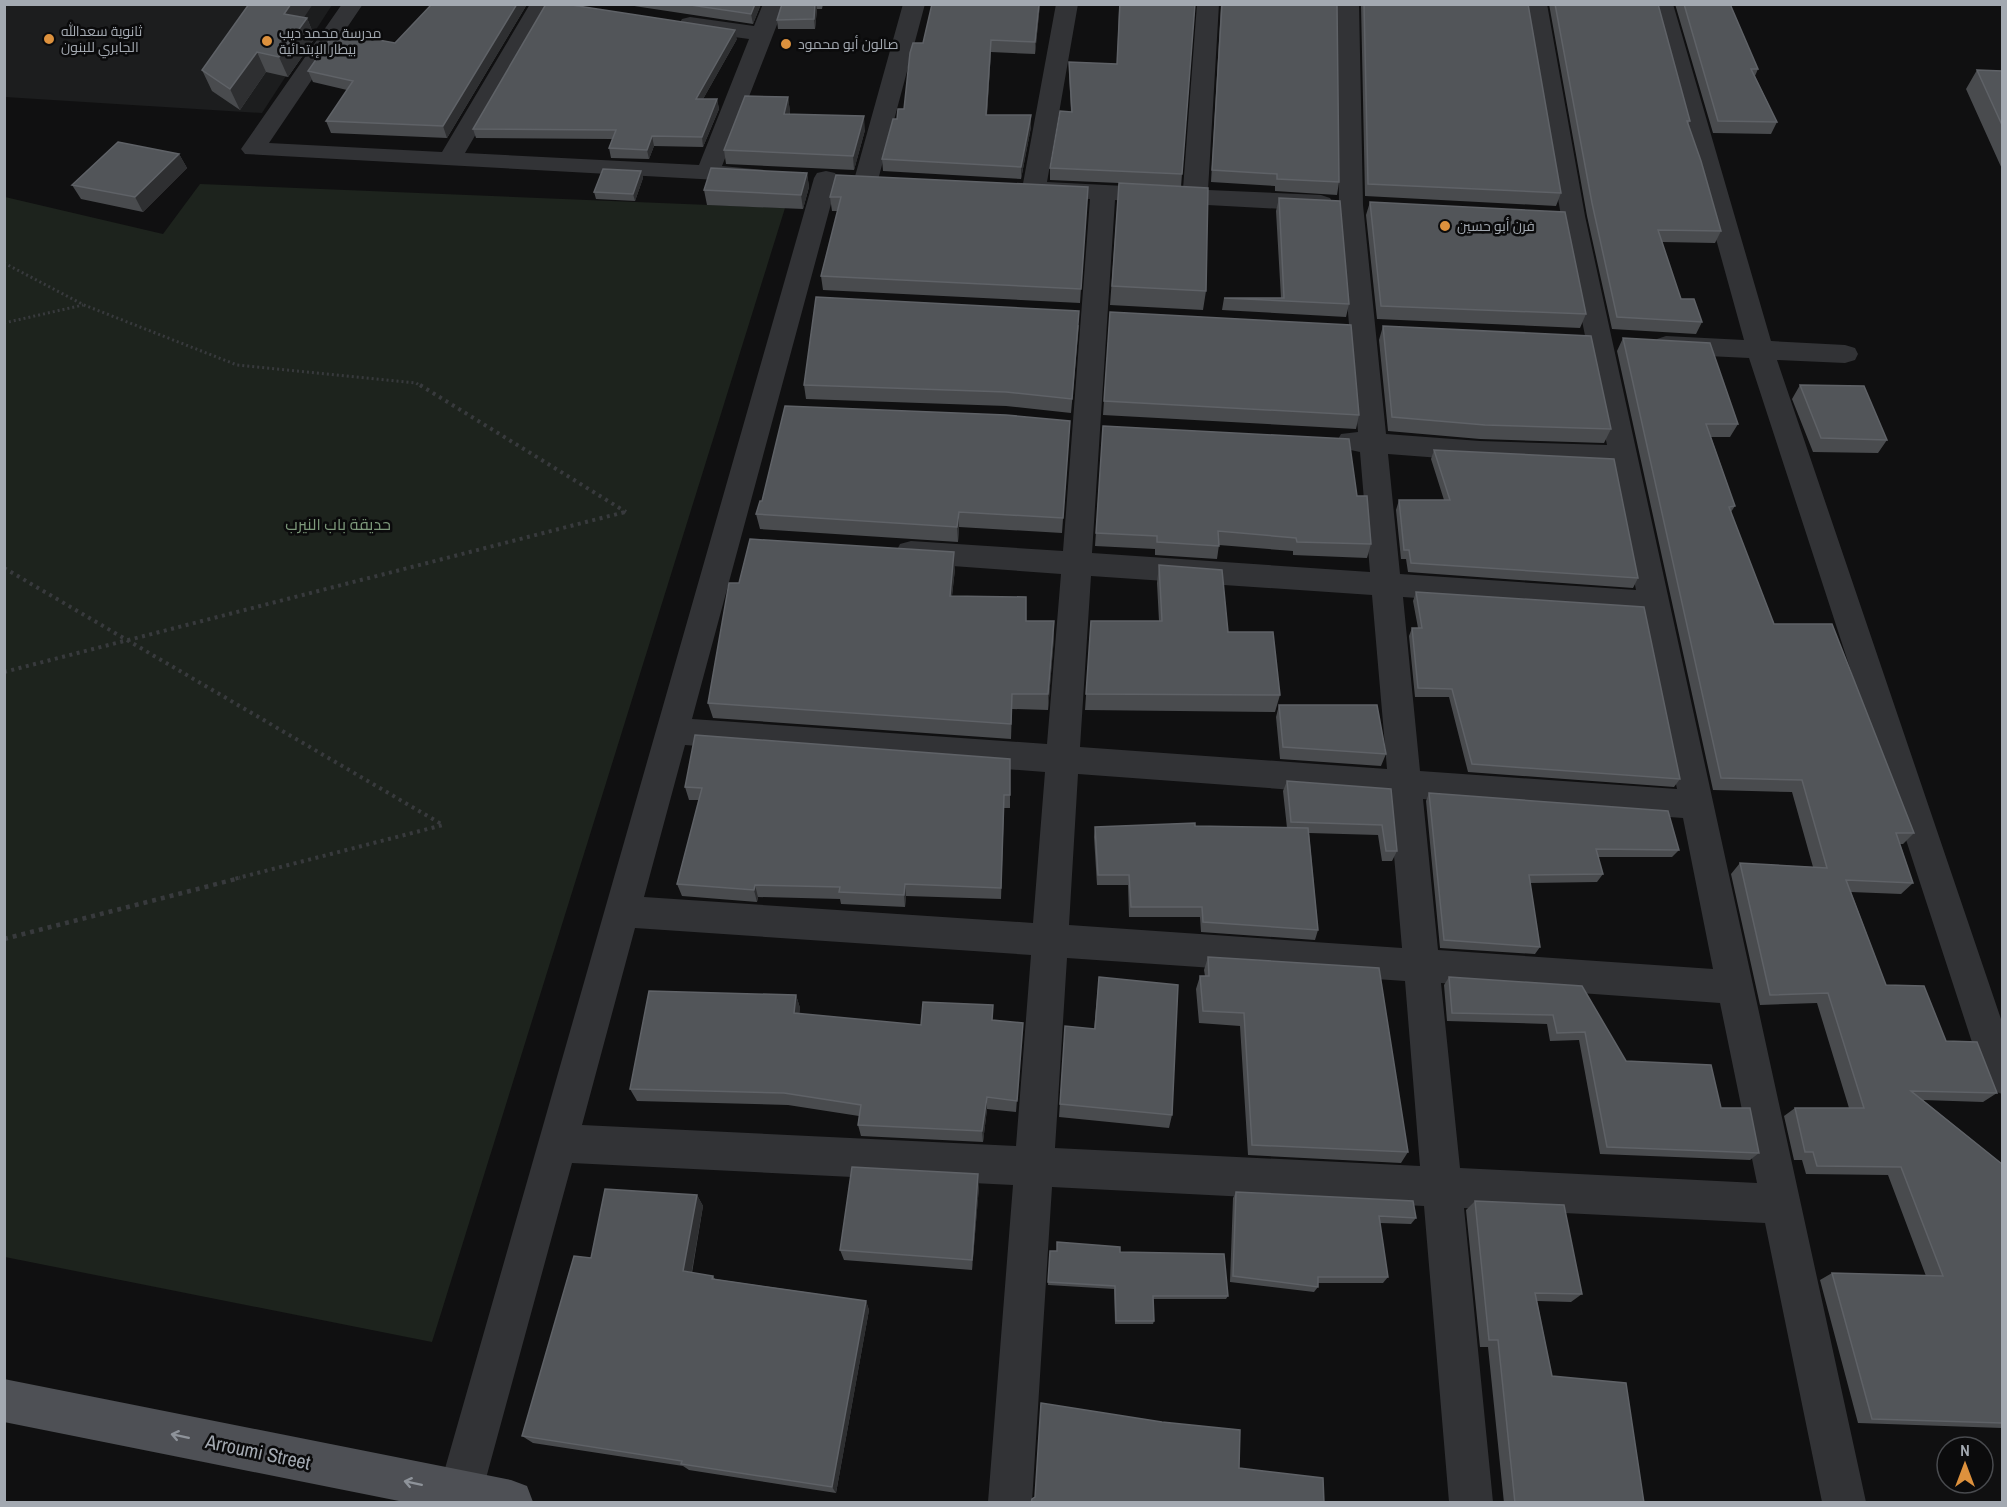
<svg xmlns="http://www.w3.org/2000/svg" width="2007" height="1507" font-family="'Archivo Narrow',Cairo,sans-serif">
	<style>
		.built { fill: #1c1d1e }
		.green { fill: #1d231d }
		.lines { fill: none; stroke-linecap: round; stroke-linejoin: round }
		.path-far2 { stroke: #383a3d; stroke-width: 3; stroke-dasharray: 2 3; stroke-linecap: butt }
		.path-far1 { stroke: #383a3d; stroke-width: 4; stroke-dasharray: 3 4.5; stroke-linecap: butt }
		.path { stroke: #383a3d; stroke-width: 4.5; stroke-dasharray: 4 5; stroke-linecap: butt }
		.minor { fill: #323336; fill-rule: evenodd }
		.major { fill: #4e5055; fill-rule: evenodd }
		.wall { fill: #494b4e }
		.shaded-wall { fill: #2e2f31 }
		.building { fill: #525559; stroke: #5f6267; stroke-width: 1.5 }
		.oneway { stroke: #8e939a }
		.poi-dot { fill: #dd913d; stroke: #0b0b0c; stroke-width: 2 }
		.labels { text-anchor: middle; stroke-width: 5; stroke-linejoin: round; paint-order: stroke }
		.far-poi-label { font-size: 14px; fill: #a3a9b1; stroke: #0b0b0c; text-anchor: start }
		.park-label { font-size: 16px; fill: #7e9a7c; stroke: #0b0b0c }
		.near-street-label { font-size: 20px; fill: #a3a9b1; stroke: #0b0b0c }
	</style>
	<rect width="100%" height="100%" fill="#101011"/>
	<path class="built" d="M4,5H332L262,113L5,97Z"/>
	<path class="green" d="M200,184L785,208L432,1342L5,1257V197L163,234Z"/>
	<g class="lines">
		<path class="path-far2" d="M4,263L84,305L237,365L416,383L422,387
			M4,323L83,305"/>
		<path class="path-far1" d="M420,385L626,512
			M4,568L443,825L234,879
			M4,672L625,512"/>
		<path class="path" d="M4,939L240,878"/>
		<path class="minor" d="M342,4H363L269,143L442,152L530,4H551L465,153L699,165L749,39L690,31L682,29L679,24L682,19L690,17L754,26L763,4H785L722,166L764,170L767,175L764,180L755,182L245,154L241,149Z
			M903,4H925L878,180L875,185L866,187L857,185L854,180Z
			M1056,4H1078L1047,182L1183,189L1197,4H1219L1208,190L1321,195L1330,198L1333,203L1330,208L1321,211L1115,200L1092,553L1370,572L1360,452L1341,448L1337,441L1341,434L1358,432L1339,205L1337,4H1359L1363,205L1386,434L1480,441L1607,445L1561,216L1525,4H1547L1585,216L1866,1502H1822L1765,1223L1464,1208L1493,1502H1449L1424,1206L1052,1187L1032,1502H988L1013,1185L572,1163L482,1493L478,1502H442L438,1493L814,178L817,173L826,171L835,173L838,178L692,719L1047,744L1061,574L911,563L900,560L896,552L900,544L911,541L1063,551L1090,199L1034,196L1025,194L1022,189ZM1388,454L1480,461L1611,466L1636,590L1400,574ZM1091,576L1372,595L1387,769L1080,747ZM1403,597L1641,614L1677,789L1420,771ZM685,745L1045,772L1033,923L644,897ZM1078,774L1389,797L1402,948L1069,925ZM1423,799L1683,818L1713,969L1438,950ZM635,928L1031,955L1016,1146L582,1125ZM1067,958L1405,981L1420,1166L1055,1148ZM1441,983L1720,1003L1757,1183L1460,1168Z
			M1651,4H1673L1771,341L1845,345L1855,348L1858,354L1855,360L1845,363L1777,360L2002,1022V1094L1989,1089L1983,1076L1749,358L1666,354L1657,351L1653,345L1657,339L1666,336L1744,340Z"/>
		<path class="major" d="M4,1379L511,1480L527,1486L533,1502H404L4,1422Z"/>
	</g>
	<path class="wall" d="M621,4H761L753,24Z
		M782,4H823L822,9H817L815,29H778L777,20Z
		M1040,4L1035,54L991,52L987,115L1031,127L1021,179L883,171L882,159L897,119L904,109L923,43Z
		M1084,4H1195L1181,187L1206,291L1203,310L1110,305L1119,183L1050,180V168L1071,112L1069,74V62L1117,64L1119,6H1084Z
		M1221,4H1337L1339,182L1337,195L1275,191V186L1211,182Z
		M1361,4H1528L1561,193L1556,206L1365,196Z
		M1549,4H1658L1690,121L1688,124L1721,231L1715,243L1662,242L1681,299L1702,322L1696,334L1612,329L1587,216Z
		M1675,4H1730L1758,69L1755,76L1777,122L1771,134L1713,133Z
		M526,6L447,138L331,133L326,121L347,90L313,82L308,71L395,43Z
		M304,18H307L315,38L288,77L266,72L240,110L212,91L202,70Z
		M737,39L703,99H717L719,109L703,147L654,146L649,159L611,158L609,148L612,139L476,138L473,129Z
		M1977,70L2002,71V169L1966,89Z
		M788,97L790,112V114L865,130L854,170L726,164L724,150Z
		M179,154L187,168L143,212L81,199L72,185Z
		M641,171L643,178L635,201L596,199L594,192Z
		M807,173L809,187L803,209L707,205L704,190Z
		M1088,187L1080,303L823,290L821,276L838,211H832L830,197Z
		M1279,198L1349,304L1346,317L1222,310L1224,298H1281L1276,211Z
		M1370,202L1586,314L1580,328L1377,319L1366,215Z
		M1110,312L1359,415L1356,429L1103,415Z
		M1079,325L1071,413L1006,406L806,399L804,385Z
		M1383,326L1611,429L1604,443L1480,439L1388,431L1379,340Z
		M1623,338L1738,424L1730,437H1711L1735,506L1731,512L1774,624L1914,833L1903,844H1900L1913,883L1901,894L1851,892L1886,985L1946,1041L1997,1093L1983,1102L1923,1100L2002,1164V1428L1858,1423L1820,1280L1832,1273L1926,1276L1888,1175L1806,1174L1802,1160H1794L1784,1116L1795,1108H1849L1817,1003L1760,1005L1731,874L1740,863L1813,867L1792,792L1713,790L1617,351Z
		M1800,385L1887,440L1878,453L1813,452L1792,399Z
		M1070,421L1062,533L959,527L958,542L760,529L756,514L762,501Z
		M1103,426L1357,496L1371,544L1367,558L1293,555V551L1219,545L1217,559L1155,555V549L1095,546Z
		M1434,450L1638,578L1633,588L1408,572L1406,559H1401L1396,510L1399,500H1444L1431,459Z
		M1159,565L1228,632L1280,695L1275,712L1085,710L1091,621H1159L1157,583Z
		M955,569L952,596L1026,621L1054,637L1048,710L1012,709L1011,739L713,718L708,703L739,583Z
		M1416,592L1680,779L1674,787L1468,772L1449,697H1415L1409,636L1412,628H1418L1413,601Z
		M1279,705L1386,754L1381,766L1280,759L1276,717Z
		M1010,759V808H1004L1001,899L906,896L905,907L841,904L840,899L758,897L757,902L682,896L677,884L699,800H689L685,787Z
		M1287,781L1391,789L1397,851L1392,861H1382L1378,835L1309,833L1318,930L1315,940L1201,932L1200,917H1129L1128,885H1097L1094,837L1095,827L1195,826L1287,828L1283,791Z
		M1429,793L1679,850L1672,857H1598L1603,874L1597,882L1530,883L1540,947L1535,954L1440,948L1426,801Z
		M1208,957L1408,1152L1401,1163L1248,1155L1240,1026L1199,1023L1196,989L1200,976H1205L1204,970Z
		M1099,977L1172,1115L1169,1128L1059,1117L1065,1026L1094,1029Z
		M1449,977L1582,986L1626,1061L1721,1108L1759,1153L1750,1160L1600,1154L1579,1040L1550,1041L1547,1024L1447,1021L1444,985Z
		M796,995L800,1008L799,1014L921,1025L993,1021L1022,1036L1016,1112L987,1109L983,1142L861,1136L858,1125L859,1116L788,1105L637,1101L630,1089Z
		M979,1186L972,1270L844,1260L840,1250Z
		M1236,1192L1416,1218L1411,1224L1380,1223L1388,1277L1383,1283H1318V1287L1314,1292L1230,1282L1233,1198Z
		M697,1195L703,1206L692,1273L713,1276L715,1279L866,1301L869,1310L836,1493L689,1470L683,1466L533,1443L522,1436L591,1258Z
		M1475,1201L1582,1294L1571,1302L1537,1301L1552,1376L1644,1503H1504L1488,1347H1480L1466,1210Z
		M1050,1251L1120,1252L1228,1296L1226,1299H1153L1154,1321L1153,1324H1115L1114,1289L1048,1285Z"/>
	<path class="shaded-wall" d="M291,4H313L293,34L284,14Z
		M517,4H526V6L447,138L443,126Z
		M755,4H761L753,24L751,14Z
		M815,4H816L817,9L815,29L814,19Z
		M1039,4H1040L1035,54V42Z
		M307,18L315,38L288,77L279,57Z
		M735,30L737,39L698,108L696,99Z
		M991,40V52L986,127V115Z
		M257,52L266,72L240,110L230,89Z
		M788,97L790,112L786,128L784,114Z
		M717,99L719,109L703,147L702,137Z
		M1031,115V127L1021,179V167Z
		M864,116L865,130L854,170L853,156Z
		M652,136L654,146L649,159L647,150Z
		M179,154L187,168L143,212L135,197Z
		M641,171L643,178L635,201L633,194Z
		M807,173L809,187L803,209L801,195Z
		M959,512V527L958,542L957,527Z
		M954,552L955,569L950,612V596Z
		M1054,621V637L1048,710V694Z
		M905,884L906,896L905,907L904,895Z
		M755,885L758,897L757,902L754,890Z
		M796,995L800,1008L798,1026L794,1013Z
		M987,1097V1109L983,1142L982,1131Z
		M978,1174L979,1186L972,1270V1260Z
		M697,1195L703,1206L690,1281L683,1271Z
		M866,1301L869,1310L836,1493L832,1487Z"/>
	<path class="building" d="M249,4H291L284,14L307,18L279,57L257,52L230,89L202,70Z
		M432,4H517L443,126L326,121L353,81L308,71L335,32L395,43Z
		M546,4H565L735,30L696,99H717L702,137L652,136L647,150L609,148L616,130L473,129Z
		M684,4H755L751,14Z
		M782,4H815L814,19L777,20Z
		M932,4H1039L1035,42L991,40L986,115H1031L1021,167L882,159L893,119H897L898,109H904L910,53L913,43H923Z
		M1120,4H1195L1182,174L1050,168L1060,111L1072,112L1069,62L1117,64Z
		M1222,4H1337L1339,182L1277,179V174L1212,170Z
		M1364,4H1528L1561,193L1368,184Z
		M1555,4H1658L1690,121H1687L1701,161L1721,231L1658,230L1681,299H1694L1702,322L1617,317L1592,203Z
		M1684,4H1730L1758,69H1751L1777,122L1718,121Z
		M1977,70L2002,71V125Z
		M745,96L788,97L784,114L864,116L853,156L724,150Z
		M118,142L179,154L135,197L72,185Z
		M711,168L807,173L801,195L704,190Z
		M603,169L641,171L633,194L594,192Z
		M836,175L1088,187L1081,289L821,276L841,197H830Z
		M1119,183L1208,188L1206,291L1112,286Z
		M1279,198L1340,201L1349,304L1224,298H1284Z
		M1370,202L1565,212L1586,314L1381,306Z
		M816,297L1079,311L1072,399L1006,392L804,385Z
		M1110,312L1351,325L1359,415L1104,401Z
		M1383,326L1591,336L1611,429L1485,425L1392,417Z
		M1623,338L1710,343L1738,424H1706L1735,506L1729,507L1774,624H1832L1914,833H1896L1913,883L1846,880L1886,985L1924,986L1946,1041L1977,1042L1997,1093L1911,1091L2002,1164V1423L1872,1419L1832,1273L1943,1276L1901,1167L1817,1166L1813,1152H1805L1795,1108H1864L1828,993L1770,995L1740,863L1827,868L1802,780L1721,778Z
		M1800,385L1864,386L1887,440L1821,438Z
		M785,406L1006,415L1070,421L1063,518L959,512L957,527L756,514L760,501H762Z
		M1103,426L1349,439L1357,496H1367L1371,544L1297,542L1296,538L1218,531L1219,546L1157,542V536L1096,533Z
		M1434,450L1614,459L1638,578L1411,563L1409,550H1404L1399,500H1450Z
		M750,539L954,552L950,596L1026,597V621H1054L1048,694H1012L1011,724L708,703L729,583H739Z
		M1159,565L1222,570L1228,632H1273L1280,695L1086,694L1091,621H1162Z
		M1416,592L1644,607L1680,779L1472,764L1452,689L1418,688L1412,628H1422Z
		M1279,705H1377L1386,754L1283,747Z
		M695,735L1010,759V795H1004L1001,888L905,884L904,895L839,892L840,887L755,885L754,890L677,884L702,788L685,787Z
		M1287,781L1391,789L1397,851H1386L1382,825L1291,822Z
		M1429,793L1668,811L1679,850L1596,849L1603,874L1529,875L1540,947L1444,940Z
		M1195,823V826L1308,828L1318,930L1203,922L1202,907H1131L1129,875H1098L1095,827Z
		M1208,957L1379,968L1408,1152L1252,1145L1244,1013L1203,1011L1200,976H1209Z
		M1099,977L1178,985L1172,1115L1060,1104L1065,1026L1095,1029Z
		M1449,977L1582,986L1626,1061L1711,1065L1721,1108H1750L1759,1153L1607,1147L1585,1032L1557,1033L1553,1015L1452,1013Z
		M649,991L796,995L794,1013L921,1025L923,1002L993,1005L992,1020L1023,1023L1017,1101L987,1097L982,1131L858,1125L861,1105L784,1093L630,1089Z
		M852,1167L978,1174L972,1260L840,1250Z
		M605,1189L697,1195L683,1271L713,1276L712,1279L866,1301L832,1487L681,1464L682,1461L522,1436L574,1256L591,1258Z
		M1236,1192L1413,1201L1416,1218L1379,1216L1388,1277H1318V1287L1233,1276Z
		M1475,1201L1564,1205L1582,1294L1535,1293L1552,1376L1626,1383L1644,1503H1515L1498,1340H1489Z
		M1057,1242L1120,1247V1252L1224,1254L1228,1296H1153L1154,1321H1116L1115,1286L1048,1282L1050,1251H1057Z
		M1041,1403L1162,1422L1240,1430L1239,1468L1323,1478L1324,1503H1031L1032,1499L1035,1497Z"/>
	<defs><path id="oneway-shaft" d="M-6 0H5M1.5-3L5.5 0L1.5 3" fill="none" stroke-width="1.6" stroke-linecap="round" stroke-linejoin="round" transform="scale(1.5)"/></defs>
	<g class="oneway">
		<use href="#oneway-shaft" transform="translate(180 1436) rotate(-168)"/>
		<use href="#oneway-shaft" transform="translate(413 1483) rotate(-168)"/>
	</g>
	<g class="poi-dot">
		<circle cx="49" cy="39" r="6"/>
		<circle cx="267" cy="41" r="6"/>
		<circle cx="786" cy="44" r="6"/>
		<circle cx="1445" cy="226" r="6"/>
	</g>
	<g class="labels">
		<g class="far-poi-label">
			<text x="61" y="36">ثانوية سعدالله<tspan x="61" dy="16">الجابري للبنون</tspan></text>
			<text x="279" y="38">مدرسة محمد ديب<tspan x="279" dy="16">بيطار الإبتدائية</tspan></text>
			<text x="798" y="49">صالون أبو محمود</text>
			<text x="1457" y="231">فرن أبو حسين</text>
		</g>
		<g class="park-label">
			<text x="338" y="530">حديقة باب النيرب</text>
		</g>
		<g class="near-street-label">
			<text transform="translate(258 1452) rotate(12)" y="7">Arroumi Street</text>
		</g>
	</g>
	<rect width="2007" height="1507" fill="none" stroke="#a3a9b1" stroke-width="12"/>
	<g transform="translate(1965 1465)"><circle r="28" fill="#0b0b0c" stroke="#484a4e" stroke-width="1.5"/>
	<path d="M0-4.5L10 22L0 15L-10 22Z" fill="#dd913d"/>
	<text y="-9" font-size="16" font-weight="bold" text-anchor="middle" fill="#a3a9b1">N</text>
	</g>
</svg>
